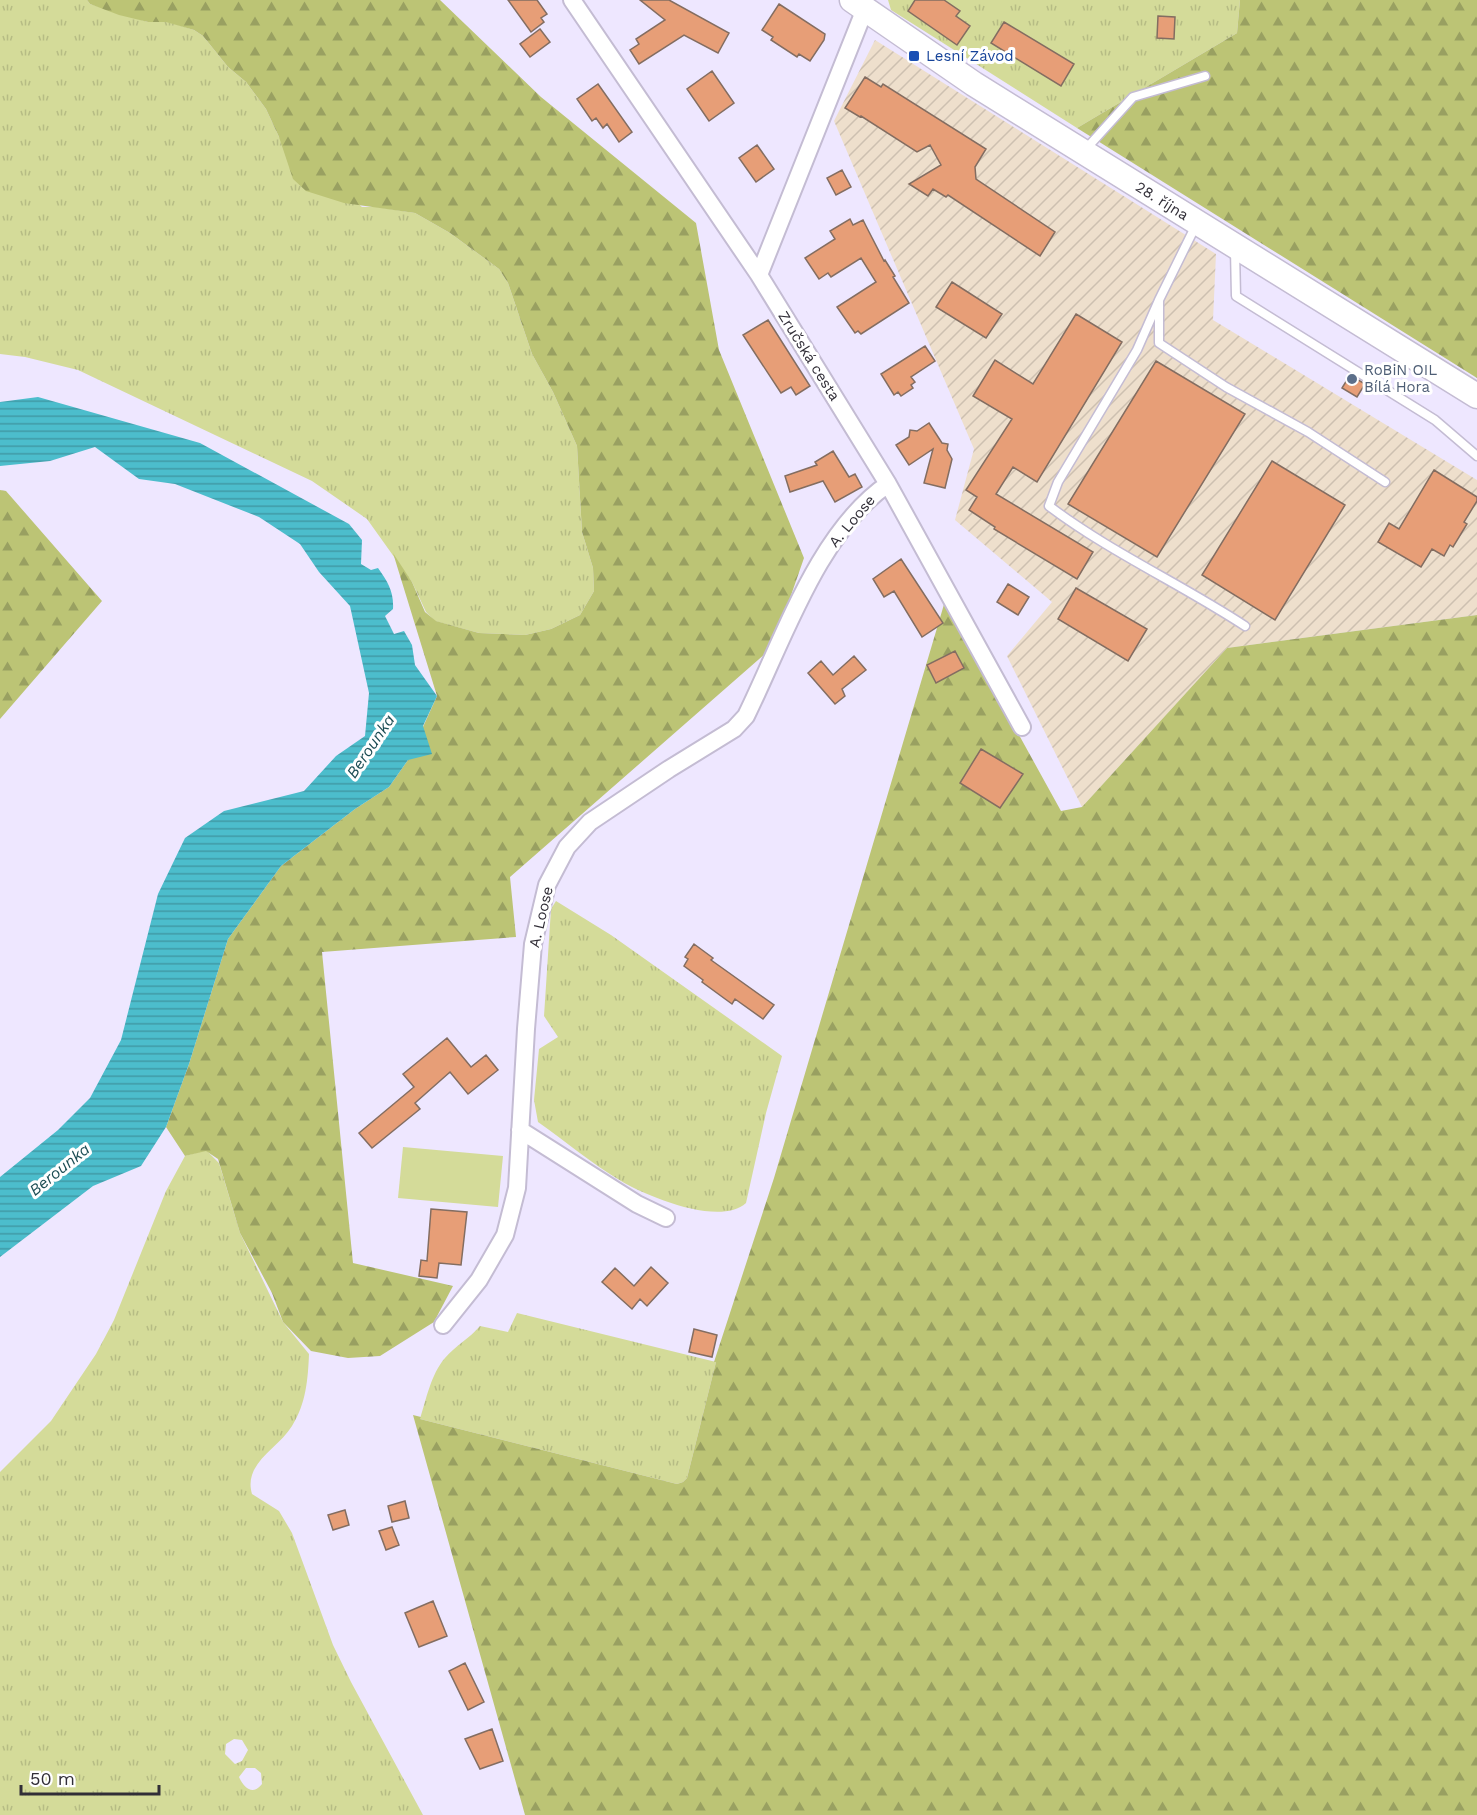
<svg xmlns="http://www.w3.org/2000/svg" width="1477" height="1815" font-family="'Work Sans',sans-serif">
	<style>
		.industrial { fill: url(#industrial-furrows) }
		.grass { fill: url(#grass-tufts); fill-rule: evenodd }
		.forest { fill: url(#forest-firs) }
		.pitch { fill: #d4db99 }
		.water { fill: url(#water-rules) }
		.building { fill: #e79e77; stroke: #836d61; stroke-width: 1.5 }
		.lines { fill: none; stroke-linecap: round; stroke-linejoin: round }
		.lane-casing { stroke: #c4bcd3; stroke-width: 11 }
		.street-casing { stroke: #c4bcd3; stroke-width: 20 }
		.secondary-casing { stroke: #c4bcd3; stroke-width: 27 }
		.lane { stroke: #fff; stroke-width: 8 }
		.street { stroke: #fff; stroke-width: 16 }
		.secondary { stroke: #fff; stroke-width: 24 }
		.transit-dot { fill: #1a4fb4; stroke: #fff; stroke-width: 2 }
		.service-dot { fill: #5c6f8a; stroke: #fff; stroke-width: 2 }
		.labels { text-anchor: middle; stroke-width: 6; stroke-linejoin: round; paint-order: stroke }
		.transit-label { font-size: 15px; fill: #164399; stroke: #fff; text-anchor: start }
		.street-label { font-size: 15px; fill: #312e37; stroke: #fff }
		.service-label { font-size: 15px; fill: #4e5e75; stroke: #fff; text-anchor: start }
		.water-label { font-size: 16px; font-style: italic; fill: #1c4d54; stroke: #fff }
	</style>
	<defs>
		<pattern id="industrial-furrows" width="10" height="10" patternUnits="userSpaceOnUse" patternTransform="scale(1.5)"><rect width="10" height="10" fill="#eedfcc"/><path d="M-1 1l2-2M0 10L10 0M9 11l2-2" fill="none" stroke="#cdc0b0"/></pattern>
		<pattern id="grass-tufts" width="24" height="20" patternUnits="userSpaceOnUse" patternTransform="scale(1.5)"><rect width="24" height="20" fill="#d4db99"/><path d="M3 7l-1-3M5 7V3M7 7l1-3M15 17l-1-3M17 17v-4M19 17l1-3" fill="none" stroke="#b6bc84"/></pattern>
		<pattern id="forest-firs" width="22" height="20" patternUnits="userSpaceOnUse" patternTransform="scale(1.5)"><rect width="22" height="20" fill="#bcc475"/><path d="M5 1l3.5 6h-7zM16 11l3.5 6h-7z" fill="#99a061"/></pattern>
		<pattern id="water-rules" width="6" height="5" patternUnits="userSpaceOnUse" patternTransform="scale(1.5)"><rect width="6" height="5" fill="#4cbdcc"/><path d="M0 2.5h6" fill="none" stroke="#409aa6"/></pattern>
	</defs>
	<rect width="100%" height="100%" fill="#eee7ff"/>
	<path class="industrial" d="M875,40L1216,254L1213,320L1477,480V615L1227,648L1082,807L1007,656L1052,602L955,520L974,449L834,121Z"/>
	<path class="grass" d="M0,0H87L90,4L148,22L166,21L194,30L203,36L228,67L246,82L266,109L279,137L362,207H377L415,213L450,233L499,269L508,283L532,354L553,392L577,446L582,532L593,568L594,591L580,615L551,629L525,635L479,633L435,621L426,612L412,582L367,519L312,481L78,370L25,357L0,354Z
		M888,0H1240L1237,33L1077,128L891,10Z
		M556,901L611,935L782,1056L766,1113L746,1203C720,1227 646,1196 621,1181C592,1164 565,1141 538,1122L534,1100L539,1049L558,1037L544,1016L551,909Z
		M206,1150L219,1163L240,1233L283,1322L309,1354C308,1379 306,1404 292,1426C278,1449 243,1463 252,1494L279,1511L292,1533L333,1645L351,1682L423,1815H0V1472L51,1421L96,1354L114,1320L166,1191L185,1156ZM234,1739L242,1740L248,1750L242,1761L235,1764L225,1754L226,1744ZM246,1768H255L261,1773L262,1784C253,1796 244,1788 239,1777Z
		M517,1313L716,1362L687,1478L683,1482L677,1484L420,1419C426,1400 431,1374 445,1358C455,1346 470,1338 480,1326L508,1332Z"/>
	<path class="forest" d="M87,0H440L541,97L696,223L719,350L804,558L773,647L510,877L516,937L322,952L353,1263L453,1286L434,1322L380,1356L348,1358L311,1351L283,1322L272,1293L240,1233L218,1159L206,1151L185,1156L166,1127L189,1064L228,939L281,866L355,809L389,787L408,760L437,696L393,553L412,582L425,612L436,621L479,633L525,635L551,629L580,615L594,591L593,568L582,532L577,446L553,392L532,354L508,283L499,269L450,233L415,213L344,203L306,191L293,179L279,137L266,109L246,82L228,67L203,36L194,30L166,22H148L119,15L90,4Z
		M1240,0H1477V378L1077,128L1237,33Z
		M0,490L6,491L102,601L0,719Z
		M945,601L1061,811L1082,807L1227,648L1477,615V1815H525L413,1415L421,1417L420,1419L677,1484L683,1482L687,1478L716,1362H714L774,1178Z"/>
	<path class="pitch" d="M403,1147L503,1156L498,1207L398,1198Z"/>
	<path class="water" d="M38,397L200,443L349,524L362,540L361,564L371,570L378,568C388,582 394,592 393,609L385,616L394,634L404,631L412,645L415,665L437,696L423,726L432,754L408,760L389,787L355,809L281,866L228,939L189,1064L166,1127L141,1166L93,1186L0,1257V1177L58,1130L90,1098L121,1040L158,894L185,838L224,811L304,791L336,756L365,736L369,693L350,606L319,572L300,544L259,517L175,484L139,479L95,447L50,461L0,466V402Z"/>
	<path class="building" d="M508,0H537L547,14L541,18L544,22L531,32Z
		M640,0H669L729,33L718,53L684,35L639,64L630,50L639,44L636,39L665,20Z
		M915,0H944L960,11L956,16L970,26L957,45L908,11Z
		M779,4L825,34L824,40L810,61L799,54L797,57L771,40L773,37L762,30Z
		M1158,16L1175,17L1174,39L1157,38Z
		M1004,22L1074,64L1061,86L991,43Z
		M540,29L550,42L530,57L520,44Z
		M712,71L734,103L709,121L687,89Z
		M865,77L881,87L883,84L986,149L975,167L976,179L1055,232L1040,256L948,195L946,197L933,189L928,196L909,184L941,165L930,145L917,152L861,116L860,117L845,108Z
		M598,84L632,132L619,142L607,124L603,128L596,118L592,121L577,99Z
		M757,145L774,169L756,182L739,158Z
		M842,170L851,187L836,195L827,178Z
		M850,219L853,225L863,220L866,226L884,261L885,260L895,276L893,277L909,303L861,334L858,331L855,333L837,307L876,282L861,258L831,277L828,273L819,279L805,258L835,239L830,231Z
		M952,282L1002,314L986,338L936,307Z
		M1076,314L1122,342L1037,482L1013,467L996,494L1093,552L1077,579L994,529L995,527L969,510L977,497L966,490L1012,419L973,396L995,360L1033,384Z
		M768,320L810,386L796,395L791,387L781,393L743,335Z
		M925,346L935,361L911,377L915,382L911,385L913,388L901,396L898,392L894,395L881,374Z
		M1156,361L1245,414L1157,557L1068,504Z
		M1350,375L1365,384L1357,397L1342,388Z
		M929,423L942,443L948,444L947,450L952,459L945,488L924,483L933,449L909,465L896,445L909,437L910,430L917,431Z
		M833,451L849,477L855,474L862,487L835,502L823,481L790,492L785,476L817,465L815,462Z
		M1272,461L1345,505L1275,620L1202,575Z
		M1434,470L1477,497V501L1464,522L1467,524L1453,547L1450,545L1444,556L1432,549L1421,567L1378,542L1389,523L1399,529Z
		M901,559L943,623L922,637L894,591L884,597L873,579Z
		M1008,584L1029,597L1018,615L997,602Z
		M1076,588L1147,629L1128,661L1058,619Z
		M955,651L964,668L936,683L927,665Z
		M854,656L866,670L842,689L845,696L835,704L808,673L821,661L833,675Z
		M981,749L1023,774L1000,808L960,783Z
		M694,944L713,958L711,960L774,1005L763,1019L735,999L732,1004L702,982L703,980L684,966L688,959L685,957Z
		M447,1038L471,1067L486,1055L498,1070L468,1094L450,1072L415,1103L420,1109L372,1148L359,1133L414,1087L403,1074Z
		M431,1209L467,1212L461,1265L439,1263L437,1278L419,1276L421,1260L427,1261Z
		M651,1267L668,1283L647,1306L640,1299L632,1309L602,1282L615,1268L634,1286Z
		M694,1329L717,1335L712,1357L689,1352Z
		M405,1501L409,1518L392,1522L388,1506Z
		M345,1510L349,1525L333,1530L328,1515Z
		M392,1527L399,1545L386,1550L379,1531Z
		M433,1601L447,1636L419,1647L405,1613Z
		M465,1663L484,1702L468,1710L449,1671Z
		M492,1729L503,1761L480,1769L465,1739Z"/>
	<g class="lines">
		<defs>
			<path id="lane" d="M1085,150L1133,97L1205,76
				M1196,225L1159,300V343L1226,387L1308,432L1385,482
				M1235,250L1236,296L1435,420L1477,456
				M1159,300L1137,350L1058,482L1049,506C1110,552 1181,584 1245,626"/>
			<path id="street" d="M572,0L759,275L888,484L1022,727
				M759,275L865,9
				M520,1130L637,1204L666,1218
				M443,1325L479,1280L505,1235L517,1188L526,1029L533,944L547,885L567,847L590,822L669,769L734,729L746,716C783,641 818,532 888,484"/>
			<path id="secondary" d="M852,0L974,84L1477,396"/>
		</defs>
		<use href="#lane" class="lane-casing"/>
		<use href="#street" class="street-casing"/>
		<use href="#secondary" class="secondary-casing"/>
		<use href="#lane" class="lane"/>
		<use href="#street" class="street"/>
		<use href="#secondary" class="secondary"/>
	</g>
	<rect class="transit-dot" x="908" y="50" width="12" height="12" rx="3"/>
	<circle class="service-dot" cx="1352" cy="379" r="6"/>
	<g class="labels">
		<g class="transit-label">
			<text x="926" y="61">Lesní Závod</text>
		</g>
		<g class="street-label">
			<text transform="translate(1162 201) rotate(32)" y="5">28. října</text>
			<text transform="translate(809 356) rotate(58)" y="5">Zručská cesta</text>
			<text transform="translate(852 521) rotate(-50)" y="5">A. Loose</text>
			<text transform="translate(541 917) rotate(-77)" y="5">A. Loose</text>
		</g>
		<g class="service-label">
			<text x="1364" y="375">RoBiN OIL<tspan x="1364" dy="17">Bílá Hora</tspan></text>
		</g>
		<g class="water-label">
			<text transform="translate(370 746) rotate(-56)" y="6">Berounka</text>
			<text transform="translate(59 1169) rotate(-39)" y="6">Berounka</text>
		</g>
	</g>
	<path d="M21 1785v9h138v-9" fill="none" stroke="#312e37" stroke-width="3"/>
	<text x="30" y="1785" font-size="18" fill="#312e37" stroke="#ffffff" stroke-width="4.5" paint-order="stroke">50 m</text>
</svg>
